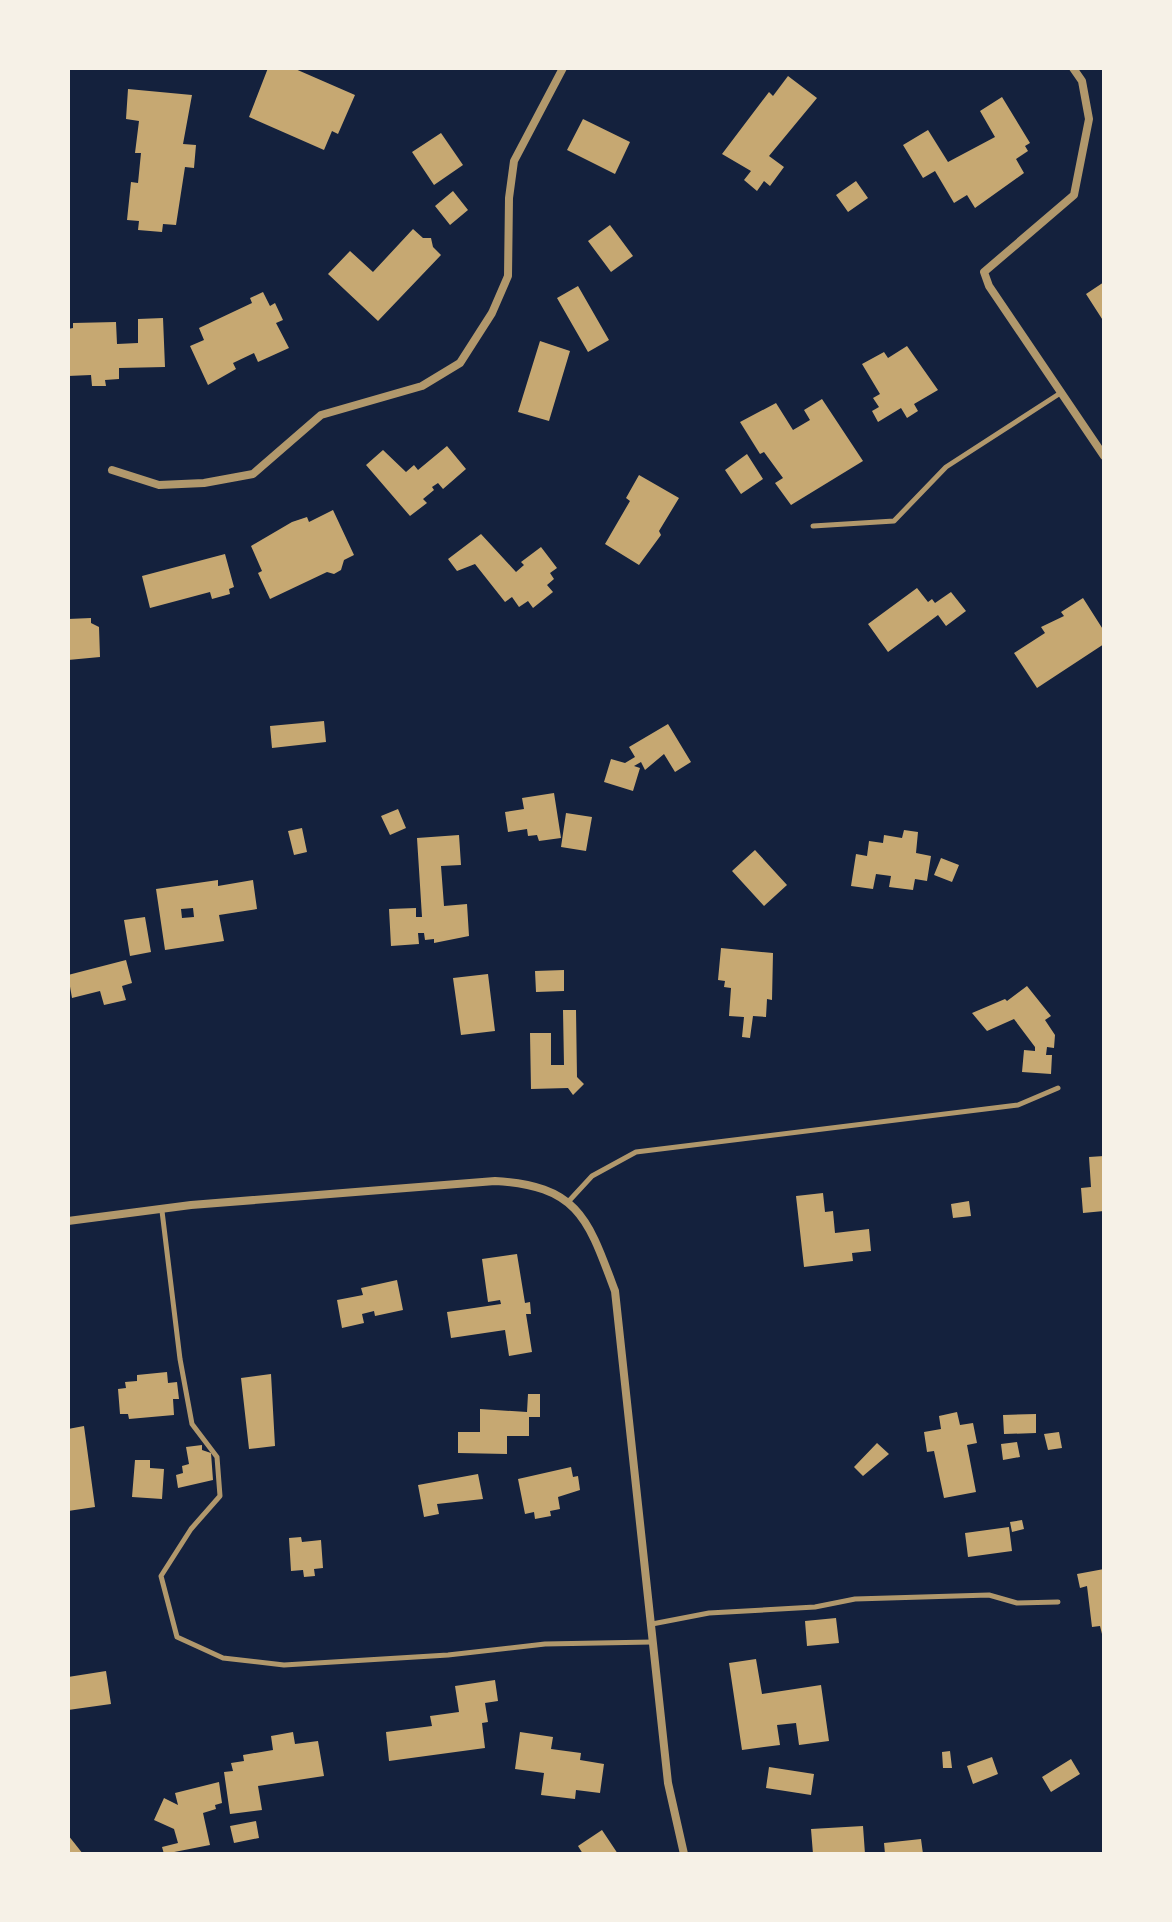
<svg xmlns="http://www.w3.org/2000/svg" width="1172" height="1922" font-family="Barlow,sans-serif">
	<style>
		.building { fill: #c6a872; fill-rule: evenodd }
		.lines { fill: none; stroke-linecap: round; stroke-linejoin: round }
		.service { stroke: #b1986c; stroke-width: 5 }
		.minor { stroke: #b1986c; stroke-width: 8 }
	</style>
	<rect width="100%" height="100%" fill="#14213d"/>
	<path class="building" d="M268,68H293L355,95L338,134L332,131L324,150L249,117Z
		M788,76L817,98L769,156L784,167L770,186L764,181L757,191L744,180L751,171L722,154L769,92L773,96Z
		M128,89L192,95L183,144L196,145L194,168L185,167L176,225L163,224L162,232L138,230L139,221L127,220L131,182L138,183L141,153H135L139,121L126,119Z
		M1002,97L1030,143L1025,146L1028,151L1016,159L1024,173L975,208L967,195L954,203L935,171L923,178L903,145L928,130L948,162L995,137L980,111Z
		M583,119L630,142L615,174L567,150Z
		M441,133L463,165L434,185L412,152Z
		M856,181L868,198L848,212L836,195Z
		M453,191L468,210L450,225L435,206Z
		M610,225L633,256L611,272L588,241Z
		M413,229L423,238H431L433,247L441,255L378,321L328,274L350,251L373,272Z
		M1104,282V322L1086,294Z
		M578,286L609,340L588,352L557,298Z
		M263,292L270,306L275,303L283,320L276,323L289,348L258,362L254,353L233,363L236,369L208,385L190,346L204,340L199,328L252,303L250,298Z
		M163,318L165,367L119,368V379L105,380L106,386H92L91,375L68,376V329L73,328V323L116,322L117,344L138,343V319Z
		M540,341L570,351L549,421L518,412Z
		M907,346L938,390L914,404L918,411L907,418L901,408L878,422L872,411L879,407L873,398L880,394L862,364L884,352L888,358Z
		M822,399L863,461L791,505L775,483L783,478L764,452L760,454L740,422L776,403L793,430L810,420L804,410Z
		M447,446L466,469L443,489L438,483L432,487L434,490L423,499L427,503L410,516L366,465L383,450L406,472L414,465L418,470Z
		M747,454L763,479L741,494L725,470Z
		M639,475L679,498L659,531L661,535L639,565L605,544L630,501L626,498Z
		M333,510L354,555L344,560L341,570L334,574L327,572L270,599L258,573L262,571L251,546L292,522L307,517L309,522Z
		M481,534L516,572L524,565L521,562L541,547L557,568L550,573L554,579L547,585L553,592L533,608L528,601L519,607L512,597L505,602L475,564L457,571L448,559Z
		M225,554L234,587L229,589L230,594L212,599L210,592L150,608L142,576Z
		M917,588L928,602L932,599L935,603L951,592L966,611L946,626L938,615L888,652L868,624Z
		M1083,598L1104,631V644L1037,688L1014,653L1045,633L1041,627L1064,616L1061,612Z
		M91,618V623L99,627L100,657L68,660V619Z
		M324,721L326,742L272,748L270,726Z
		M668,724L691,762L675,772L664,754L645,770L641,762L634,766L640,768L633,791L604,782L611,759L625,763L635,757L629,747Z
		M554,793L561,838L539,841L537,835L528,836L527,829L508,832L505,812L524,809L522,798Z
		M398,809L406,828L390,835L381,816Z
		M566,813L592,817L586,851L561,847Z
		M302,828L307,852L294,855L288,831Z
		M904,830L918,832L916,853L931,856L927,881L915,879L913,890L889,887L891,876L876,874L873,889L851,886L856,854L867,856L869,841L883,843L884,835L902,838Z
		M459,835L461,865L441,866L444,906L467,904L469,936L434,943V939L425,940L424,933H418L419,944L391,946L389,909L416,908V917H422L417,838Z
		M755,850L787,885L764,906L732,871Z
		M941,858L959,865L952,882L934,875Z
		M218,880V886L253,880L257,909L219,915L224,941L165,950L156,889ZM193,908L194,917L182,918L181,909Z
		M145,917L151,952L130,956L124,920Z
		M721,948L773,953L772,1000L767,999L766,1017L753,1016L750,1038L742,1037L744,1017L729,1016L731,988L724,987L725,981L718,980Z
		M126,960L132,983L122,986L126,1000L104,1005L100,991L72,998L68,975Z
		M564,970V991L536,992L535,971Z
		M488,974L495,1031L461,1035L453,978Z
		M1027,986L1051,1016L1045,1020L1055,1035L1054,1048L1047,1047L1046,1055H1052L1051,1074L1022,1072L1024,1050L1035,1051V1047L1014,1019L987,1031L972,1013L1005,999L1007,1001Z
		M563,1010H576L577,1077L584,1084L573,1095L568,1088L531,1089L530,1033H551V1065H564Z
		M1104,1156V1211L1083,1213L1081,1188L1091,1187L1089,1157Z
		M823,1193L825,1212L833,1211L835,1233L869,1229L871,1251L852,1253L853,1261L804,1267L796,1196Z
		M969,1201L971,1216L953,1218L951,1204Z
		M517,1254L525,1303L530,1302L531,1314H526L532,1352L509,1356L505,1330L451,1338L447,1312L501,1304L500,1300L488,1302L482,1259Z
		M397,1280L403,1310L375,1316L374,1311L362,1314L364,1323L342,1328L337,1300L363,1295L361,1288Z
		M167,1372L168,1383L177,1382L179,1399H173L174,1415L129,1419L128,1414H120L118,1389L126,1388L125,1382L137,1381V1375Z
		M271,1374L275,1446L249,1449L241,1378Z
		M528,1394H540V1417H529V1436H507V1454L458,1453V1432H480V1409L527,1412Z
		M957,1412L960,1425L973,1423L977,1443L967,1445L976,1492L944,1498L934,1451L927,1452L924,1432L941,1429L939,1416Z
		M1036,1414V1433L1004,1434L1003,1415Z
		M84,1426L95,1507L68,1511V1429Z
		M1059,1432L1062,1448L1048,1450L1044,1434Z
		M1017,1442L1020,1457L1003,1460L1001,1444Z
		M877,1443L889,1454L863,1476L854,1467Z
		M202,1445V1450L211,1453L213,1480L178,1488L176,1475L183,1473L182,1466L189,1464L186,1447Z
		M135,1460H150V1468L164,1469L162,1499L132,1497Z
		M571,1467L573,1477L578,1476L580,1490L558,1497L560,1509L550,1511L551,1516L535,1519L534,1512L525,1514L518,1479Z
		M478,1474L483,1499L437,1504L439,1514L424,1517L418,1485Z
		M1022,1520L1024,1529L1012,1532L1010,1522Z
		M1009,1527L1012,1551L968,1557L965,1533Z
		M301,1537L302,1542L321,1540L323,1568L314,1569L315,1576L304,1577L303,1570L291,1571L289,1538Z
		M1104,1569V1638H1103L1100,1626L1092,1627L1087,1586L1080,1588L1077,1574Z
		M836,1618L839,1643L807,1646L805,1621Z
		M756,1659L762,1694L821,1685L829,1741L799,1745L796,1723L777,1725L780,1745L742,1750L729,1663Z
		M106,1671L111,1704L68,1710V1677Z
		M495,1680L498,1701L485,1703L488,1722L482,1723L485,1748L389,1761L386,1732L432,1726L430,1716L459,1712L455,1686Z
		M293,1732L295,1744L318,1741L324,1776L258,1786L262,1810L230,1814L224,1772L233,1771L231,1763L244,1761L243,1755L273,1750L271,1736Z
		M520,1732L553,1737L551,1749L581,1753L580,1760L604,1764L600,1793L576,1790L575,1799L541,1795L544,1773L515,1769Z
		M950,1751L952,1768H943L942,1752Z
		M992,1757L998,1774L973,1784L967,1766Z
		M1071,1759L1080,1774L1051,1792L1042,1777Z
		M769,1767L814,1774L811,1795L766,1788Z
		M219,1782L222,1803L215,1805L216,1809L203,1813L210,1845L164,1854L162,1847L178,1843L174,1829L154,1820L164,1798L178,1805L175,1793Z
		M256,1821L259,1838L234,1843L230,1826Z
		M863,1826L865,1854H813L811,1829Z
		M602,1830L618,1854H583L578,1846Z
		M68,1835L83,1854H68Z
		M921,1839L923,1854H885L884,1843Z"/>
	<g class="lines">
		<path class="service" d="M813,526L894,521L946,467L1062,392
			M568,1202L592,1176L636,1152L1018,1105L1058,1088
			M162,1211L180,1359L192,1424L217,1457L220,1496L191,1529L161,1576L177,1637L223,1658L284,1665L448,1655L545,1644L652,1642
			M652,1624L709,1613L815,1607L855,1599L989,1595L1017,1603L1058,1602"/>
		<path class="minor" d="M1073,68L1082,81L1089,119L1074,195L984,272L989,286L1104,456
			M112,470L159,485L204,483L253,474L321,415L422,386L460,363L492,313L508,276L509,198L514,161L563,68
			M68,1221L191,1205L495,1181C579,1186 588,1219 615,1291L668,1783L684,1854"/>
	</g>
	<rect width="1172" height="1922" fill="none" stroke="#f6f1e7" stroke-width="140"/>
</svg>
